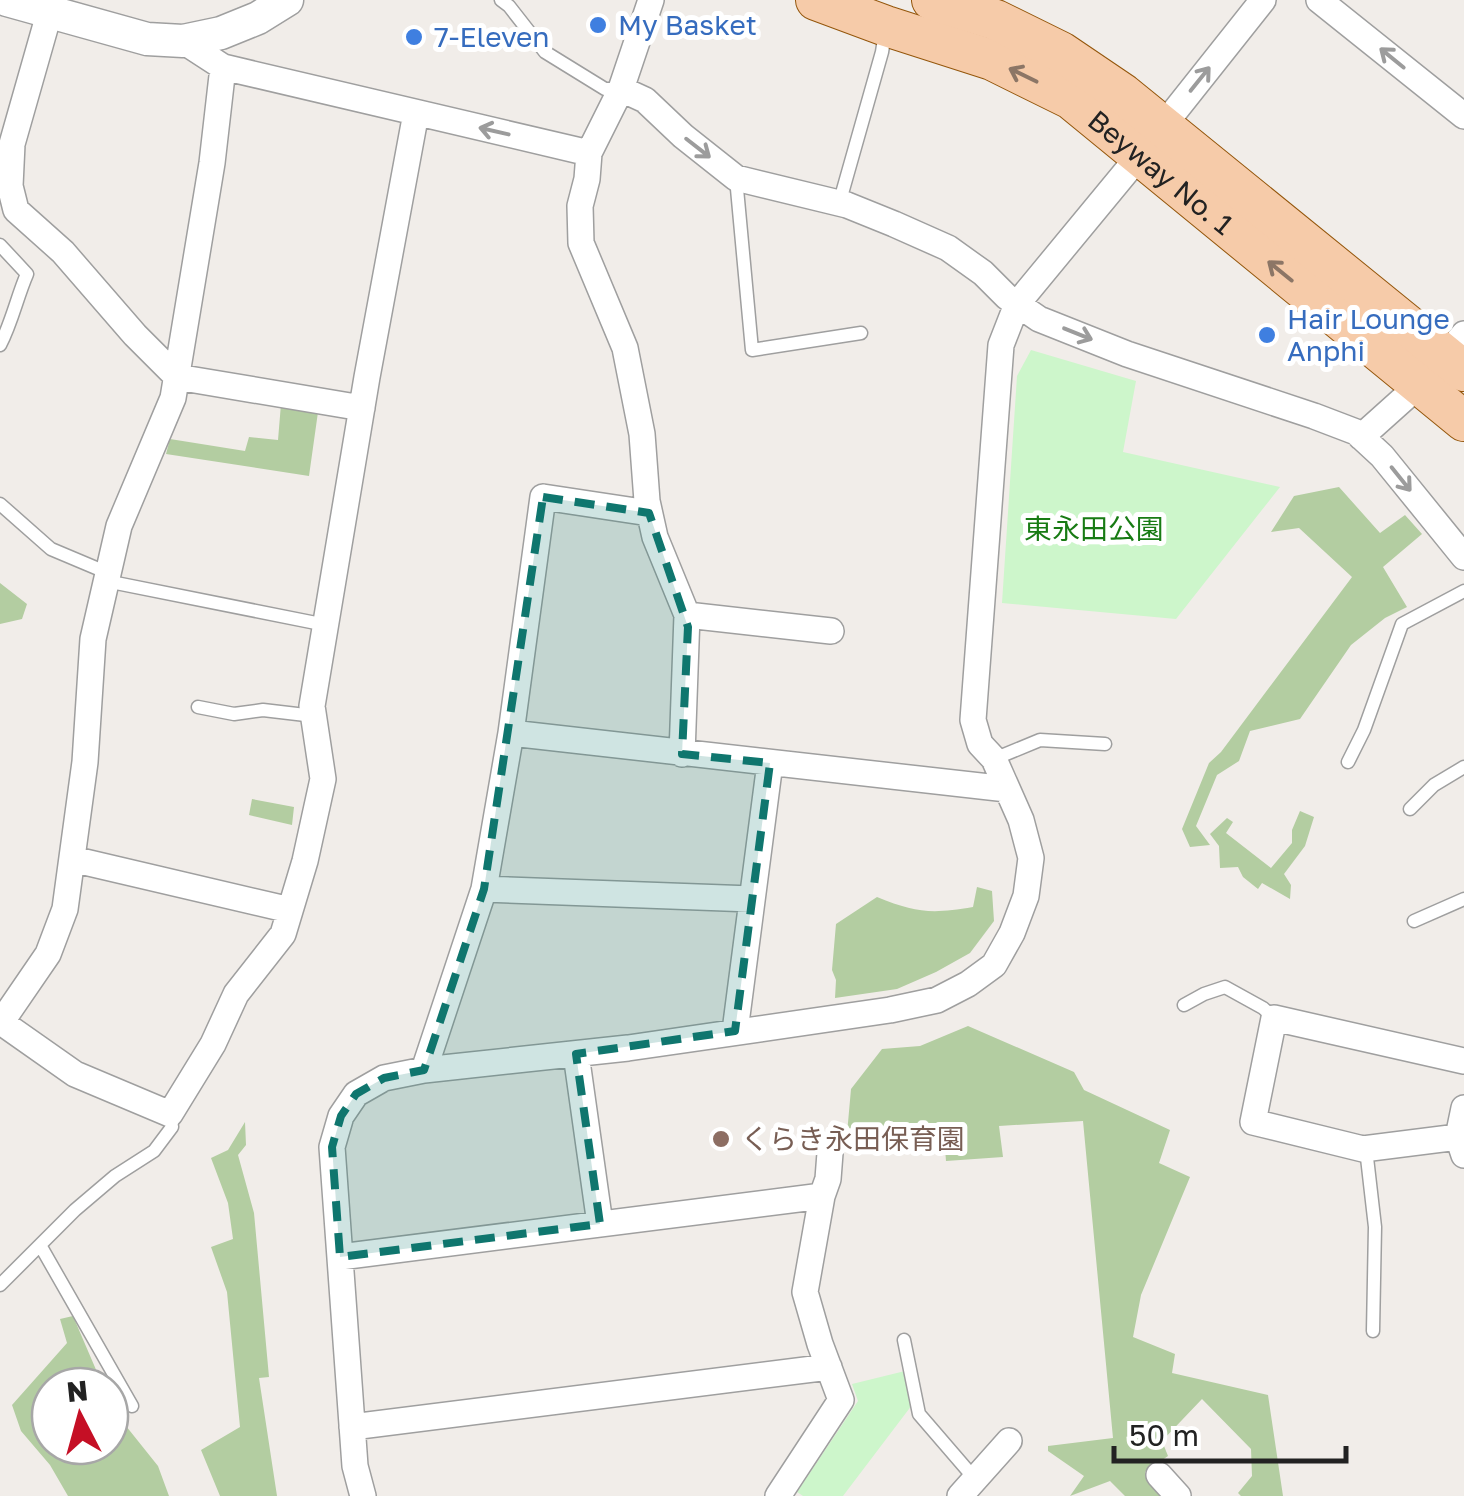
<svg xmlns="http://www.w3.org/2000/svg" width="1464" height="1496" font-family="'Golos Text','Noto Sans JP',sans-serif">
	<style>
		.forest { fill: #b3cda1 }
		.park { fill: #cdf6cb }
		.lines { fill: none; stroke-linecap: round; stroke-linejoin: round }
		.service-casing { stroke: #9f9f9f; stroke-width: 15 }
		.minor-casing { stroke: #9f9f9f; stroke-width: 28 }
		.tertiary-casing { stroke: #9f9f9f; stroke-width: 35 }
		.primary-casing { stroke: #94560b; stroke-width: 42 }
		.service { stroke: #fff; stroke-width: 12 }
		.minor { stroke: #fff; stroke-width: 25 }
		.tertiary { stroke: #fff; stroke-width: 32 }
		.primary { stroke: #f6cba9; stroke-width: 40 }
		.oneway { stroke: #9c9c9c }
		.oneway2 { stroke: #8c7666 }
		.marked { fill: #0f766e; fill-opacity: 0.2; stroke: #0f766e; stroke-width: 8; stroke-dasharray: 20 12; stroke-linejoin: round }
		.shop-dot { fill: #3f7fe0; stroke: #fff; stroke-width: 4 }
		.education-dot { fill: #8d6e63; stroke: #fff; stroke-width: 4 }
		.labels { text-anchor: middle; stroke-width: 10; stroke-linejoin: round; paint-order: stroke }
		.shop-label { font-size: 28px; fill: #366cbe; stroke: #fff; text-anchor: start }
		.street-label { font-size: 28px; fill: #222; stroke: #fff }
		.park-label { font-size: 28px; fill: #187b14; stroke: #fff }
		.education-label { font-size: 28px; fill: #785e54; stroke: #fff; text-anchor: start }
	</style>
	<rect width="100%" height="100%" fill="#f1ede9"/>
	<path class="forest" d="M281,404L318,412L309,476L166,454L170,439L245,451L249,437L278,440Z
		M1339,487L1380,533L1405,515L1422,534L1383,567L1407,607L1385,618L1351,645L1300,719L1250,731L1239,761L1217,775L1196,826L1210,845L1190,847L1182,829L1209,763L1221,752L1352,577L1299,528L1271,532L1294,496Z
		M0,583L27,604L22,619L0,624Z
		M252,799L294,807L292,825L249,815Z
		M1300,811L1314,817L1305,846L1284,874L1291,885L1290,899L1262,883L1258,889L1243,877L1238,867L1220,868L1219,846L1210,834L1227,818L1233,822L1226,833L1271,868L1292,843V830Z
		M977,887L992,891L994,921L970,953L936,972L897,989L835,998L836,980L832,970L836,924L877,897C916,913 932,914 973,907Z
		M968,1026L1074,1072L1084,1090L1170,1130L1159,1163L1190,1177L1141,1295L1133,1337L1175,1354L1172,1373L1268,1395L1283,1496H1241L1238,1493L1252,1476L1251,1449L1202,1399L1162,1441L1168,1456L1145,1472L1162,1494L1160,1496H1125L1110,1481L1070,1496L1084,1476L1048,1451V1446L1113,1438L1083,1121L999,1126L1003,1157L946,1161L944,1136L846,1145L851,1089L882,1049L920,1046Z
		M245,1122L246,1145L238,1155L254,1213L269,1377L259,1378L277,1496H220L201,1450L240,1427L227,1292L211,1247L233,1239L228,1203L211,1158L228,1150Z
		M73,1316L103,1386H50V1446H110V1402L114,1411L158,1466L169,1496H68L50,1465L21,1431L12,1405L67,1343L60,1319Z"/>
	<path class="park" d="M1031,350L1136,381L1123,452L1280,487L1176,619L1002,603L1017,376Z
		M905,1371L912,1405L843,1496H803L797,1492L858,1401L852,1384Z"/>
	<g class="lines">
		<defs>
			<path id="service" d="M501,0L509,6L545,52L605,89H621
				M736,178L752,350L861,333
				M839,204L882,52L885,33
				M0,245L27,274C17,297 12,322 0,345
				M0,504L51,549L108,573
				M106,581L326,625
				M198,707L234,714L263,710L314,716
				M994,759L1040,740L1105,744
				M1348,762L1364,730L1402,624L1464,591
				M1410,809L1434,785L1464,767
				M1414,921L1464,899
				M1184,1005L1204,994L1225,987L1263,1008L1274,1018
				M1366,1149L1375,1227L1373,1331
				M40,1245L132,1406
				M0,1285L75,1210L115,1176L154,1151L172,1127L170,1114
				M904,1340L919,1414L975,1479"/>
			<path id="minor" d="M53,0L12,144L10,186L16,210L63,252L135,335L177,377L362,408
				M651,0L621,89L589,153L587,179L580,206L581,243L625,348L642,434L647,501L655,537L687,615L682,754
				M1319,0L1464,116
				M183,41L223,67L589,153
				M621,89L645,100L683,136L736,178L847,205L894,224L948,248L983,273L1007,297L1039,319L1127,354L1314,416L1356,432L1382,456L1464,557
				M1361,437L1419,385L1464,334
				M687,615L831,631
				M511,733L1007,789
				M72,859L290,910
				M484,889L752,899
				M1,1022L75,1074L170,1114L213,1044L236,994L283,934L305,861L323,779L312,706L367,377L416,113
				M0,1024L48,954L65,909L85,762L93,639L119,526L173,398L212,163L223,67
				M735,1031L770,763
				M576,1054L600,1224
				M1464,1061L1274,1018L1253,1122L1363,1149L1458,1137L1464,1155
				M424,1070L484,889L511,733L543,497L649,513
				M1458,1137L1464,1108
				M340,1257L822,1196
				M352,1427L829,1367
				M1159,1475L1178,1496
				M363,1496L355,1466L332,1147L341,1116L356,1094L384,1078L424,1070L628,1048L890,1010L937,1000L968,984L994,965L1012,933L1026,896L1031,858L1021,820L994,759L980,744L973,720L1001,345L1017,304L1140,155L1263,0
				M778,1496L841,1400L820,1344L805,1292L822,1196L828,1179L830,1153
				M960,1496L1009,1441"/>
			<path id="tertiary" d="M7,0L147,39L183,41L221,33L258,18L287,0"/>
			<g id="primary">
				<path id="s1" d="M816,0L886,26L992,60L1071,99L1464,421"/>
				<path d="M932,0L996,20L1061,52L1123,94L1464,371"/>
			</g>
		</defs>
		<use href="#service" class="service-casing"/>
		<use href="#minor" class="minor-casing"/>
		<use href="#tertiary" class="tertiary-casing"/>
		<use href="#primary" class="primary-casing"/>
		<use href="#service" class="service"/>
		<use href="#minor" class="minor"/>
		<use href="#tertiary" class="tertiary"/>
		<use href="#primary" class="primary"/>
	</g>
	<defs><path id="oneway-shaft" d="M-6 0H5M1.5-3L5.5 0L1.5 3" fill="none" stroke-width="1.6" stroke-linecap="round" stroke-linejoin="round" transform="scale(2.5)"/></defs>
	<g class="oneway">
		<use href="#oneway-shaft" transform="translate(1392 58) rotate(-141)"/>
		<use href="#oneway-shaft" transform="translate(1200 79) rotate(-51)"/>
		<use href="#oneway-shaft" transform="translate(494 131) rotate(-167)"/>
		<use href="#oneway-shaft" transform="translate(698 148) rotate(38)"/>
		<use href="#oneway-shaft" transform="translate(1078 334) rotate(22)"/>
		<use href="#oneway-shaft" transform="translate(1401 479) rotate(51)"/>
	</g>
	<g class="oneway2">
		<use href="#oneway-shaft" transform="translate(1023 75) rotate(-154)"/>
		<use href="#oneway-shaft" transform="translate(1280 271) rotate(-141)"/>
	</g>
	<path class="marked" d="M543,497L649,513L688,627L682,754L770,763L735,1031L576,1054L600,1224L340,1257L332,1147L341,1116L356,1094L384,1078L424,1070L484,889Z"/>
	<g class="shop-dot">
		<circle cx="598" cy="25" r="10"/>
		<circle cx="414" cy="37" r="10"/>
		<circle cx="1267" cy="335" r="10"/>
	</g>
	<circle class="education-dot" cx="721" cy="1139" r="10"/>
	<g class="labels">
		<g class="shop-label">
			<text x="618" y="35">My Basket</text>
			<text x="434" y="47">7-Eleven</text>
			<text x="1287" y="329">Hair Lounge<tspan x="1287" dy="32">Anphi</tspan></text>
		</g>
		<g class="street-label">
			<text dy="10" stroke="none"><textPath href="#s1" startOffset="390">Beyway No. 1</textPath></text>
		</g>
		<g class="park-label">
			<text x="1094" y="539">東永田公園</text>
		</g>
		<g class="education-label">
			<text x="741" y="1149">くらき永田保育園</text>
		</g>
	</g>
	<g transform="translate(80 1416) rotate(354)"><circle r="48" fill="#ffffff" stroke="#a7a7a7" stroke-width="2.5"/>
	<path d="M0-8L18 38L0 25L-18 38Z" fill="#c50f25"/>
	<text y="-15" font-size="28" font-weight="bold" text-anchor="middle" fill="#222222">N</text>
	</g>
	<path d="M1114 1446v15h232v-15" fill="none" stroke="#222222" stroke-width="5"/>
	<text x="1129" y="1446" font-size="30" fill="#222222" stroke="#ffffff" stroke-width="8" paint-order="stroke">50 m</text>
</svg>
